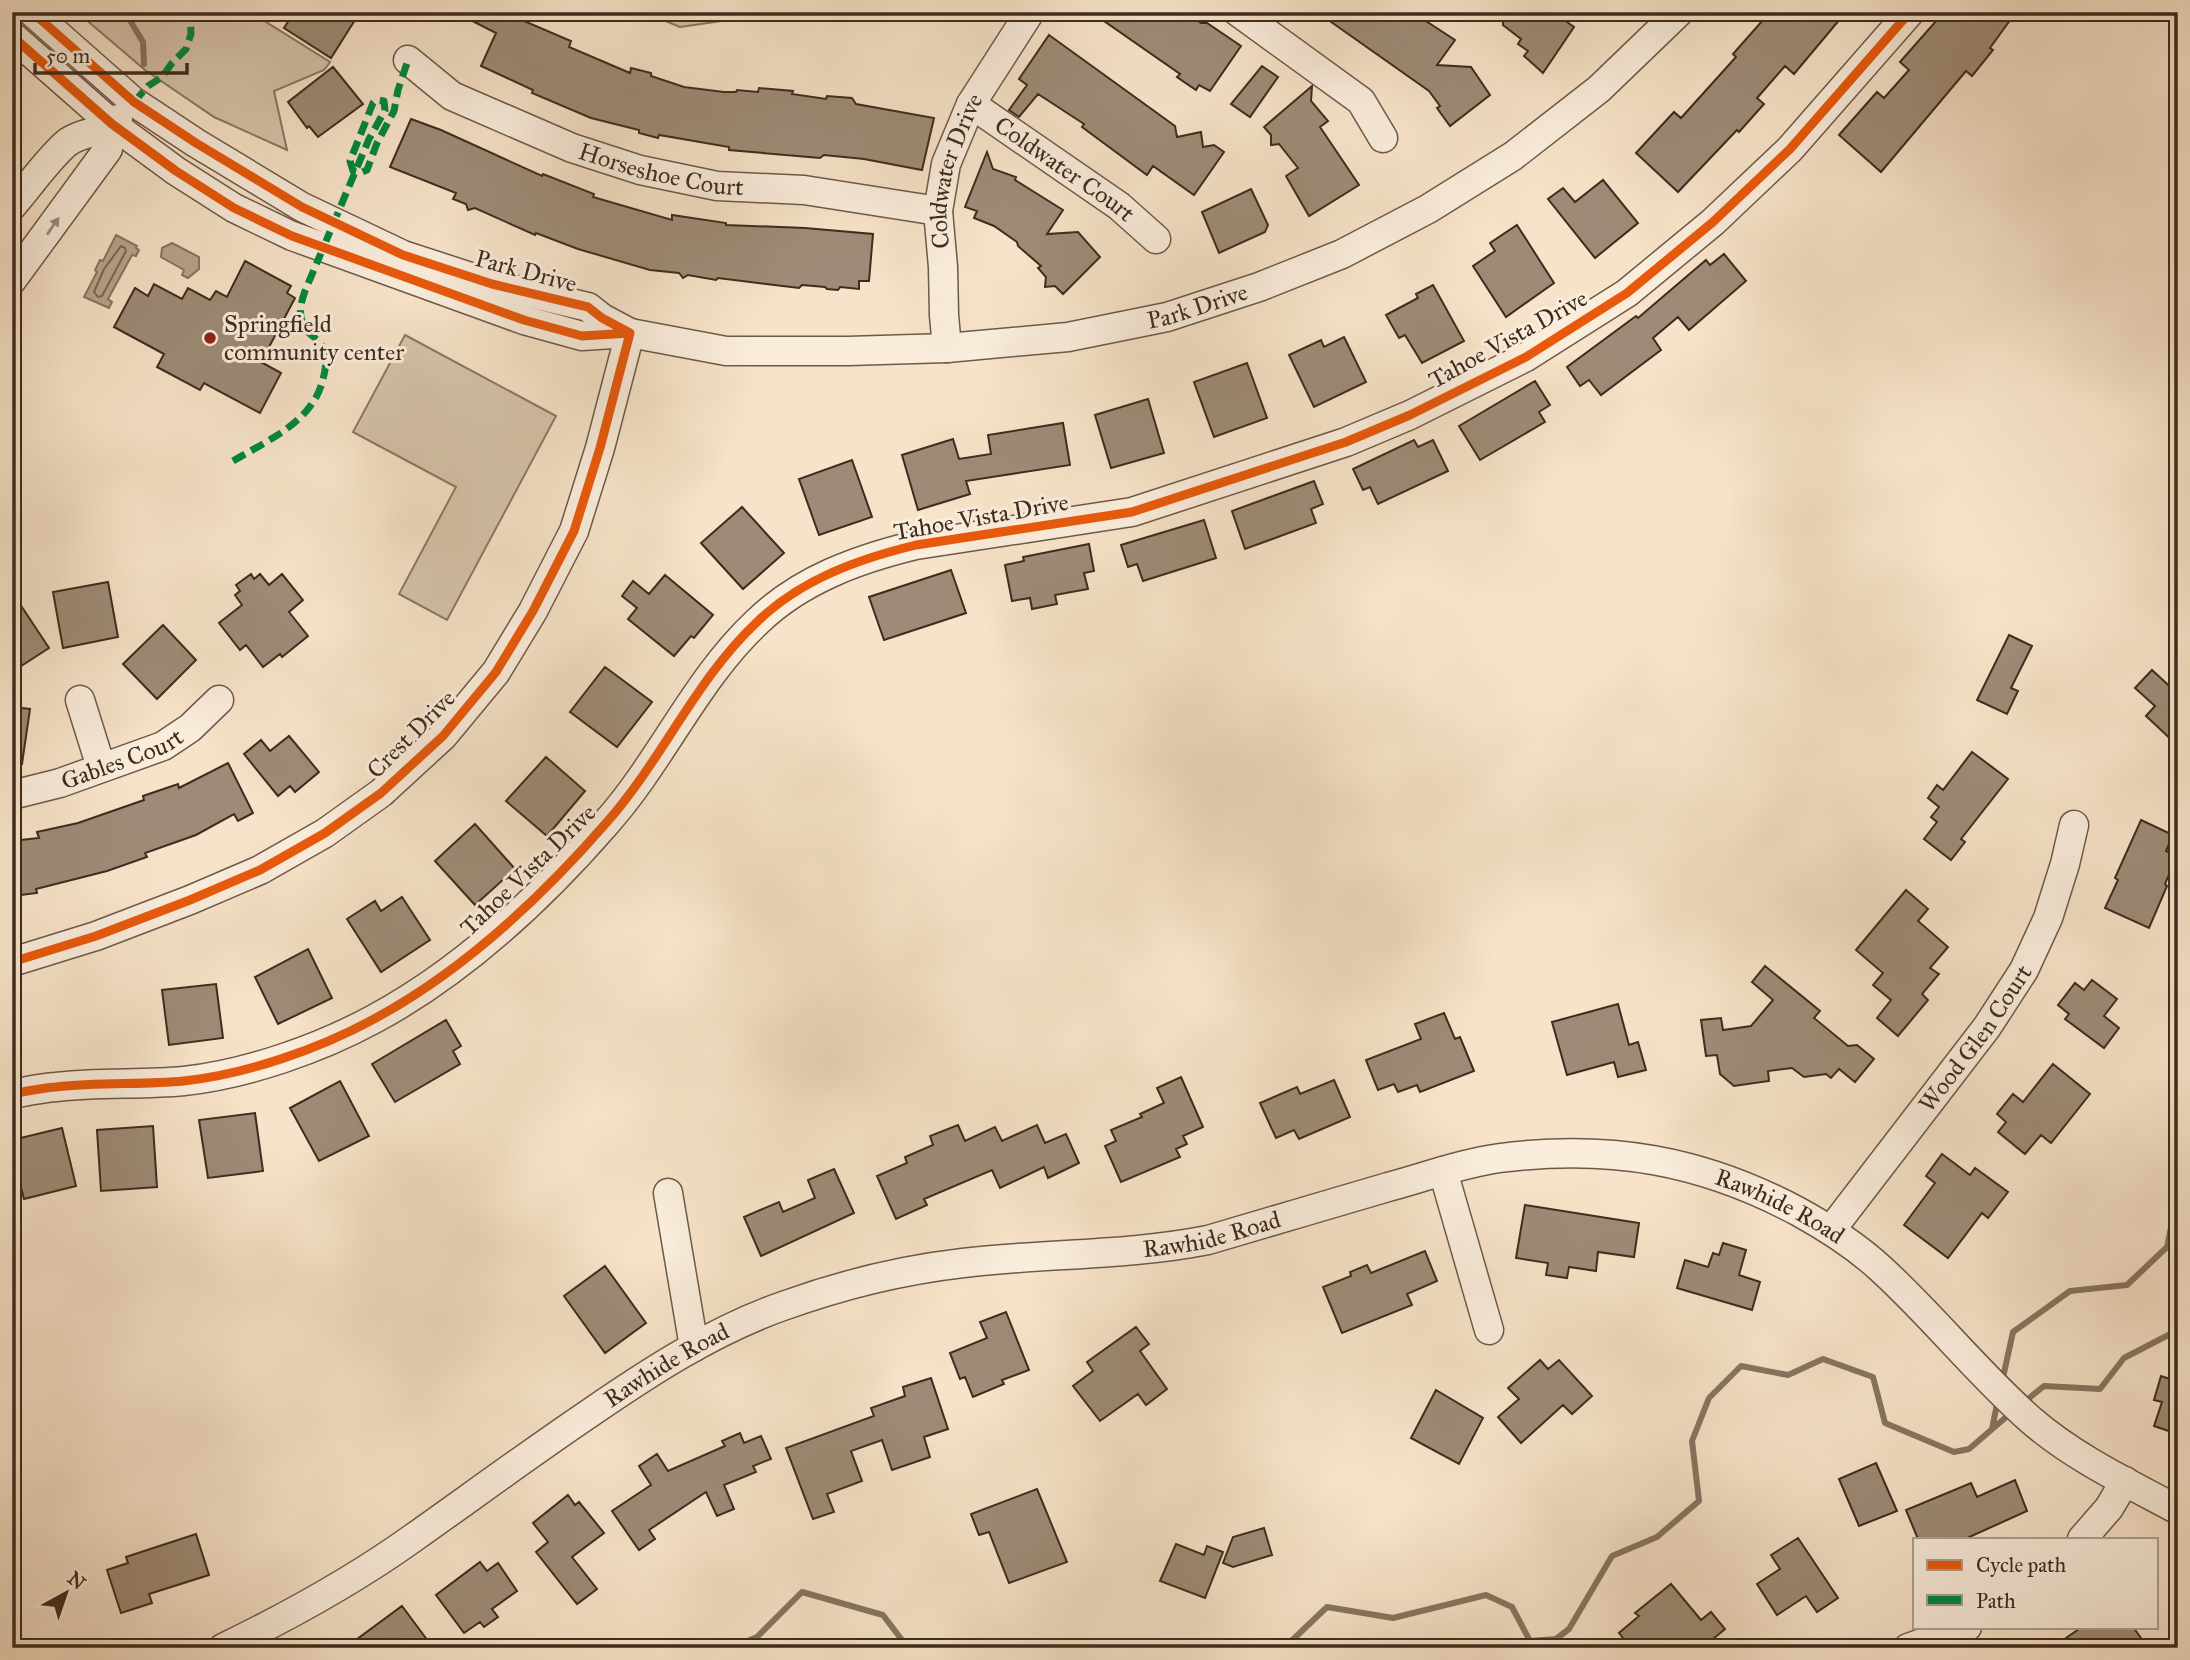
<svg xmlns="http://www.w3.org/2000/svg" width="2190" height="1660" font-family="'IM FELL Great Primer',serif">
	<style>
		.green { fill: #d7c4ac; stroke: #8a7865; stroke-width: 2 }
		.water { fill: #b8a58f; stroke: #877562; stroke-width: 2 }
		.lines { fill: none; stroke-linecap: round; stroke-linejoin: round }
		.shore { stroke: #7a6856; stroke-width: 2 }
		.stream { stroke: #877562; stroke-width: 6 }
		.building { fill: #9e8b77; stroke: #3d2c1e; stroke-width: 2 }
		.minor-casing { stroke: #6c5a49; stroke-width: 31 }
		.minor { stroke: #faeddc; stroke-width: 28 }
		.quiet { stroke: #00873e; stroke-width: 7; stroke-dasharray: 14 7; stroke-linecap: butt }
		.cycleway-casing { stroke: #faeddc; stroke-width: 13 }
		.cycleway { stroke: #e8590c; stroke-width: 9 }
		.oneway { fill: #9c8c7d }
		.poi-dot { fill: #8f2418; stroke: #faeddc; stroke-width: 2.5 }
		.labels { text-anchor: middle; stroke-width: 6; stroke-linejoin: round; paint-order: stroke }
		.street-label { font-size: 24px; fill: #3d2c1e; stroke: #faeddc }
		.poi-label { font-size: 24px; fill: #3d2c1e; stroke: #faeddc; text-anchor: start }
	</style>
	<rect width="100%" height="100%" fill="#f7e3c9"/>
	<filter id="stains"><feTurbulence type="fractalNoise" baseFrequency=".00286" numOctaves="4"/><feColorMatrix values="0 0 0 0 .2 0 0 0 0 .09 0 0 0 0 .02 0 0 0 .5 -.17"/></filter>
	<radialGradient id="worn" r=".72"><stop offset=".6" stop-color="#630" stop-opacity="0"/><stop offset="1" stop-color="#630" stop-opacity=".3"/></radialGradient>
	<path class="green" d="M77,12H250L330,62L324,70L274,91L287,150L214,117L145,70Z
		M644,12H786L680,27Z
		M405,335L556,416L447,620L399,594L456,487L353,432Z"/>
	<path class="water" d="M116,235L137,246L136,248L139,250L136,256L132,255L108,299L112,302L109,308L84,297L97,272L95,270L100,260L103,261Z
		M172,243L199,257V269L188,278L182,275L184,270L161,257L162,248Z"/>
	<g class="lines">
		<path class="shore" d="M121,246L125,248L126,251L102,296L98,297L94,292L104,269Z"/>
		<path class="stream" d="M125,12L143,42L144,64
			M2002,1382L2013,1332L2070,1291L2127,1285L2167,1247L2178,1193
			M2023,1403L2044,1386L2100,1389L2124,1358L2178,1330
			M1992,1429L1998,1399
			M674,1648H680
			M731,1648L757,1637L802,1592L883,1615L908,1648
			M1284,1648L1327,1607L1393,1618L1486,1595L1512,1607L1530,1641L1556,1639L1569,1629L1612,1556L1657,1537L1699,1501L1692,1441L1709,1398L1741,1366L1788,1375L1823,1359L1873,1377L1885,1423L1954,1452L1969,1449L2012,1412"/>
	</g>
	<path class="building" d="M294,12H360L331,58L284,28Z
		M455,12H503L571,41L569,47L630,73L631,68L651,73V76L684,87L724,92H736L737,90L758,92L759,88L793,91L792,94L826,99L827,96L852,98L856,104L934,118L922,170L864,159L824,155L820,158L729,150V147L659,135L658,138L639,133V130L591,118L532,93L533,90L481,66L496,33Z
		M1091,12H1186L1201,23H1207L1241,46L1210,91L1199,85L1196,90L1177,77L1180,74Z
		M1317,12H1412L1455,40L1437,65L1471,67L1490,95L1450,126L1437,108L1440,106L1429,91Z
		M1503,12H1553L1574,27L1543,73L1524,56L1528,51L1518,44L1521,39L1503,25Z
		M1770,12H1846L1794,74L1785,66L1757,98L1764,104L1739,132L1737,130L1678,192L1636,153L1674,112L1681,118L1736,57L1733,54Z
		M1944,12H2016L1990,48L1993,50L1972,76L1966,71L1881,172L1839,135L1877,92L1884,98L1909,70L1900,62Z
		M1049,35L1175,126L1177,137L1201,132L1203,147L1214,145L1224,152L1194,195L1153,166L1147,175L1082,127L1084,124L1038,94L1019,117L1009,110L1027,85L1019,79Z
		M1262,66L1278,77L1250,117L1231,104Z
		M333,67L363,104L318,137L309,126L307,128L288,102Z
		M1312,86L1311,101L1328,121L1320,127L1359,185L1309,216L1286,176L1298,168L1279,144L1271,145V135L1264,127Z
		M411,119L441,130L542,176L543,174L594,194L593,197L672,220V215L726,223V225L805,228L873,234L869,281H859V289L840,287L838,290L827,289L825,287L802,285L799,288L718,278L716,280L688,275L683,278L679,273L650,270L578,249L536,233L535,235L475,208L468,210L466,204L453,199L456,193L390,167Z
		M987,152L993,169L1016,177L1015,180L1063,210L1047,234L1078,232L1100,257L1063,294L1055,286L1045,287L1046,277L1038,268L1041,266L1018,246L1017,242L994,226L974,218L977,211L965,207Z
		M1603,180L1638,223L1595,258L1548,199L1563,188L1575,202Z
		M1251,189L1268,225L1265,232L1219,253L1202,212Z
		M1517,225L1554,283L1506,317L1473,266L1495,251L1490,243Z
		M1724,254L1746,281L1689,330L1678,317L1653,338L1661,350L1601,395L1589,380L1580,386L1567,367L1636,316L1638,318L1706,260L1710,265Z
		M245,261L291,286L287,293L295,298L261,362L281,373L260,413L204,383L200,390L157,367L164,354L114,327L135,288L148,296L154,284L182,299L188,288L210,300L216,291L227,297Z
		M1433,285L1464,341L1422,363L1405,335L1399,338L1386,315L1418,298L1416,294Z
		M1344,337L1366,382L1314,407L1289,355L1321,340L1324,347Z
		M1247,363L1267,418L1214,437L1194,382Z
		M1535,381L1550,405L1539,412L1545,422L1480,460L1459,426Z
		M1148,399L1164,453L1111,468L1095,415Z
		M1063,423L1070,465L966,481L970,494L918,510L902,455L953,439L959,459L991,454L988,435Z
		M1414,440L1418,447L1433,440L1448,471L1378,504L1370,487L1363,490L1353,469Z
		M852,460L872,517L819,535L799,479Z
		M1314,481L1323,504L1311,509L1316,523L1245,549L1232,511Z
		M742,507L784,553L743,589L701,543Z
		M1204,520L1216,558L1143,581L1137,564L1128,567L1121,545Z
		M1089,544L1094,571L1084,573L1088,589L1055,595L1057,604L1032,609L1030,598L1012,601L1005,565L1024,561L1023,557Z
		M951,570L966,613L884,640L869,597Z
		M251,574L254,579L260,574L269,585L282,574L303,600L289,612L308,636L282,657L280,654L263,667L246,645L240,650L219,623L242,605L235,595L240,591L236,585Z
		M665,575L713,615L694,638L691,636L674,656L628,619L637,608L622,596L633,581L649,594Z
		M108,582L118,637L63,648L53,592Z
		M12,592L49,648L12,672Z
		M163,625L196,660L157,699L123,664Z
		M2009,635L2032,646L2011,688L2018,691L2007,714L1977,700Z
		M605,667L652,702L617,747L570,712Z
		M2152,670L2178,694V746L2146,716L2155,706L2135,688Z
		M12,707L30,709L22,764L12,763Z
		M289,736L319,772L295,792L290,786L278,796L244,754L261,740L270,751Z
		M1972,752L2008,779L1961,839L1965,842L1951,860L1924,839L1937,822L1931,817L1939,807L1928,798L1937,785L1943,790Z
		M546,757L585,791L547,836L506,801Z
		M228,763L253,813L238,821L234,814L196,835L145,853L147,857L107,871L36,889L37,893L12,896V841L39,838L37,832L78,823L144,800L143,796L178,784L179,788Z
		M2141,820L2173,835L2166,851L2177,856L2165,884L2167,886L2149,928L2105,908L2118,880L2115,878Z
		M475,824L515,869L475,905L435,861Z
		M1906,890L1928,909L1918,921L1948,947L1930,968L1939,974L1922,994L1928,1000L1898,1036L1877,1018L1891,1000L1873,985L1883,973L1856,950Z
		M402,897L430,940L381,972L347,919L375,901L381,911Z
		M308,949L332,998L278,1024L255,977Z
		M1765,966L1820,1011L1814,1018L1848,1046L1857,1045L1874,1059L1855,1082L1839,1069L1831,1078L1826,1074L1804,1077L1792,1068L1768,1071L1769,1081L1734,1086L1720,1074L1717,1055L1706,1056L1701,1020L1721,1018L1723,1030L1751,1026L1773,1000L1752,982Z
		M2092,980L2117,999L2104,1016L2119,1028L2104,1048L2065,1019L2069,1014L2058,1005L2075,983L2084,990Z
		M216,984L223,1038L169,1045L162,990Z
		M1618,1004L1629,1045L1638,1042L1646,1070L1618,1077L1614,1062L1567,1075L1552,1022Z
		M1444,1013L1455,1039L1460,1037L1474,1071L1420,1092L1417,1085L1398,1092L1394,1084L1378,1090L1366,1060L1421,1039L1415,1024Z
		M446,1020L461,1046L453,1051L460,1064L395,1102L372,1064Z
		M2053,1064L2090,1094L2051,1143L2041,1135L2025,1154L1998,1132L2006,1122L1997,1114L2013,1094L2023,1102Z
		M1181,1077L1203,1127L1183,1136L1187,1144L1176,1149L1180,1157L1121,1182L1105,1146L1116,1141L1111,1130L1142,1117L1140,1114L1164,1103L1157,1088Z
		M1334,1080L1350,1117L1299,1139L1294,1130L1276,1138L1260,1103L1297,1087L1300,1094Z
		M340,1081L369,1136L319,1161L290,1108Z
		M255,1113L263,1171L208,1178L199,1120Z
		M958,1125L965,1141L995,1127L1002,1141L1037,1125L1045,1143L1066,1134L1079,1163L1048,1178L1044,1167L1000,1188L992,1170L924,1199L927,1205L896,1219L877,1176L907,1163L905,1157L933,1145L930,1136Z
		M153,1126L157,1187L101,1191L97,1130Z
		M62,1128L76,1186L24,1199L12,1153V1140Z
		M1942,1154L1970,1175L1975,1168L2008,1192L1988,1218L1982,1213L1948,1258L1904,1225L1935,1183L1926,1176Z
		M834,1169L854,1213L761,1256L744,1217L779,1202L783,1212L815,1198L808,1180Z
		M1525,1205L1639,1223L1634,1257L1598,1252L1596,1271L1569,1267L1567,1278L1546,1275L1548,1263L1516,1258Z
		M1723,1243L1746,1250L1739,1275L1760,1282L1752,1310L1677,1288L1685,1260L1708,1267L1713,1253L1719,1255Z
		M1425,1251L1437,1281L1407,1294L1412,1305L1342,1333L1323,1287L1351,1276L1350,1272L1367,1265L1371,1273Z
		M605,1266L646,1323L605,1353L564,1296Z
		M1006,1312L1029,1370L1002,1380L1004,1384L973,1397L965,1377L960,1379L950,1353L987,1338L980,1322Z
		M1136,1327L1149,1344L1140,1351L1167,1389L1146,1405L1138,1394L1100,1421L1073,1386L1093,1371L1087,1362Z
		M1540,1360L1548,1369L1559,1360L1592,1396L1572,1414L1563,1405L1521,1443L1498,1417L1519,1399L1508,1388Z
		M2175,1365L2178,1366V1434L2154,1426L2162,1402L2154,1400L2161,1376L2170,1379Z
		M931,1378L948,1429L924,1437L930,1457L892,1470L882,1440L851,1451L862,1481L827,1494L834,1512L813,1519L786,1448L874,1416L871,1408L905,1396L903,1387Z
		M1436,1390L1483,1418L1459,1464L1411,1438Z
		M740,1433L744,1443L761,1436L771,1459L753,1466L756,1472L724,1485L734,1509L717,1516L706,1492L649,1530L655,1539L639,1550L612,1511L651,1485L639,1466L657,1454L668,1471L725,1446L722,1441Z
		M1876,1463L1897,1511L1859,1526L1839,1479Z
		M2015,1480L2027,1511L1965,1539H1918L1906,1510L1971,1483L1977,1497Z
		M1037,1489L1067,1562L1009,1583L989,1532L979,1535L971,1514Z
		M568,1495L575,1505L579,1502L604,1533L572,1557L597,1589L577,1604L536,1552L548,1542L533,1523Z
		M1264,1528L1272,1555L1233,1567L1223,1563L1233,1537Z
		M196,1534L209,1575L149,1594L152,1603L121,1613L107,1570L128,1563L126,1557Z
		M1798,1538L1838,1598L1817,1612L1806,1596L1777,1615L1757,1584L1780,1569L1771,1555Z
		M1176,1544L1204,1555L1207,1546L1223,1552L1205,1598L1160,1581Z
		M480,1562L487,1571L498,1563L517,1591L492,1609L498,1617L484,1627L480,1622L464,1633L436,1595Z
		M1671,1584L1701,1620L1711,1612L1725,1629L1702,1648H1631L1619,1633L1639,1616L1635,1613Z
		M402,1606L428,1641L419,1648H345Z
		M2082,1627H2133L2141,1638L2127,1648H2073L2066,1638Z"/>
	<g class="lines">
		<defs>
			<g id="minor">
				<path d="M32,12L134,102L196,143L302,207L403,255L492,284L588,307L602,318L630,333"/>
				<path d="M1238,12L1361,101L1383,138"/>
				<path id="s1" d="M12,36L112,124L176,171L234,208L292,236L524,320L582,336L630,333L726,351H848L947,348L1068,337L1167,317L1259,287L1342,254L1428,209L1513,156L1599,89L1679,12"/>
				<path id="s2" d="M408,60L452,96L572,148L640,170L717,186L804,190L938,211"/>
				<path id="s3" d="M971,104L1119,206L1156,239"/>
				<path d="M12,206C27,189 51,155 68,142C85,130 102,135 118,119"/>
				<path d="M12,280L108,149L104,130"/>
				<path id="s4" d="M947,348L944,315L943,267L938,211L946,164L971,104L1030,12"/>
				<path d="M80,700L101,767"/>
				<path id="s5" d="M12,795L60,783L163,746L190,728L219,700"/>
				<path d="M12,962L96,936L190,900L260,870L325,833L381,793L443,736L496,672L533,611L574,531L600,448L630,333"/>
				<path d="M12,1094C27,1091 42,1088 56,1087C99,1082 142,1085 184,1081C247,1074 319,1049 374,1019C463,971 541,898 607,822C662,760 696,679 757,622C800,580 858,559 916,545L1132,512L1346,442L1410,415L1526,357L1627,293L1713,222L1790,149L1910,12"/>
				<path d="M1443,1171L1489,1330"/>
				<path d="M668,1193L694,1347"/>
				<path id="s6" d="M1831,1230L1987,1027L2024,970L2048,918L2065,864L2074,825"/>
				<path d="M2082,1539L2109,1508L2125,1481"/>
				<path id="s7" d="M223,1648C289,1616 353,1581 413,1538C471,1497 528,1455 587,1415C648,1373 712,1331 783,1306C841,1285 902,1270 963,1263C1045,1253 1127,1256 1208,1240C1268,1222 1328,1205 1388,1187C1425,1177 1463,1163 1500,1158C1609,1144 1702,1160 1799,1212C1828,1228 1856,1246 1880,1268C1933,1316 1978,1374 2032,1421C2075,1458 2128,1483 2178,1510"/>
				<path d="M1908,1648L1967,1627"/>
			</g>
		</defs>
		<use href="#minor" class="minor-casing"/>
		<use href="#minor" class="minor"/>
		<path class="quiet" d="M134,102L148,86L162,77L172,63L186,49L191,34L190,12
			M233,461C268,440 313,422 323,379C326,369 327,357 323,348C319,340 313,337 308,332C297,319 300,305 305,291L369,139L385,110L384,101L376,100L373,103L350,161L353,171L360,173L367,170L377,143L394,111L398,90L408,60"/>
		<defs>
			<path id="cycleway" d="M32,12L134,102L196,143L302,207L403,255L492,284L588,307L602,318L630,333
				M12,36L112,124L176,171L234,208L292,236L524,320L582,336L630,333
				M12,962L96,936L190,900L260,870L325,833L381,793L443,736L496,672L533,611L574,531L600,448L630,333
				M12,1094C27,1091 42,1088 56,1087C99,1082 142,1085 184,1081C247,1074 319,1049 374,1019C463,971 541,898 607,822C662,760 696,679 757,622C800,580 858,559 916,545L1132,512L1346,442L1410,415L1526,357L1627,293L1713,222L1790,149L1910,12"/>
		</defs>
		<use href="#cycleway" class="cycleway-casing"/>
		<use href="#cycleway" class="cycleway"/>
	</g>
	<defs><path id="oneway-solid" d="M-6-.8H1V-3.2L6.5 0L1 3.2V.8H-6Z" transform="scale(1.75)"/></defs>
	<use class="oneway" href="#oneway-solid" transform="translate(53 226) rotate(-55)"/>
	<circle class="poi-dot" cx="210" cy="338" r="7"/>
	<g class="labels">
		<g class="street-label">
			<text dy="8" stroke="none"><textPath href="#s2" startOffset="280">Horseshoe Court</textPath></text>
			<text dy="8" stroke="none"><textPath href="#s3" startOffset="114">Coldwater Court</textPath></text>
			<text dy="8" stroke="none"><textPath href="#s4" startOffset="180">Coldwater Drive</textPath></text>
			<text transform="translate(526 271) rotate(15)" y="8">Park Drive</text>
			<text dy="8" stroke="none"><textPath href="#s1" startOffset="1274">Park Drive</textPath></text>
			<text transform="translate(1508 339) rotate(-29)" y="8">Tahoe Vista Drive</text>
			<text transform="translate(981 517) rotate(-10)" y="8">Tahoe Vista Drive</text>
			<text transform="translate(411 734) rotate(-45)" y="8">Crest Drive</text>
			<text dy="8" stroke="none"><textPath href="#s5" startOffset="116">Gables Court</textPath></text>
			<text transform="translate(528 870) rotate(-44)" y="8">Tahoe Vista Drive</text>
			<text dy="8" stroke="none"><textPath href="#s6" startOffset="240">Wood Glen Court</textPath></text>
			<text dy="8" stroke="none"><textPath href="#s7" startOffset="1682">Rawhide Road</textPath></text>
			<text dy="8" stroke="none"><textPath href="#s7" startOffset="1094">Rawhide Road</textPath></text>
			<text dy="8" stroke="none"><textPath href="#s7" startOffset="527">Rawhide Road</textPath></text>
		</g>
		<g class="poi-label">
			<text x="224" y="332">Springfield<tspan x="224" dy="28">community center</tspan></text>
		</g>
	</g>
	<rect width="2190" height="1660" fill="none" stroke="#f7e3c9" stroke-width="42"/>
	<rect x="14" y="14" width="2162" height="1632" fill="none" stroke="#3d2c1e" stroke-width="3.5"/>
	<rect x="21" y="21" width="2148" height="1618" fill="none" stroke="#3d2c1e" stroke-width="2"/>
	<rect x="1913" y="1538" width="245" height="91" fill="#faeddc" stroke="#aea090" stroke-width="2"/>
	<rect x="1927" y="1560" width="35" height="10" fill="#e8590c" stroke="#aea090" stroke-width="2"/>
	<text x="1976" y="1572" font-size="21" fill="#3d2c1e">Cycle path</text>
	<rect x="1927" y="1595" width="35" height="10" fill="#00873e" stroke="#aea090" stroke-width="2"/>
	<text x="1976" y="1608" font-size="21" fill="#3d2c1e">Path</text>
	<g transform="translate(66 1593) rotate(40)" stroke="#faeddc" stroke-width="5" paint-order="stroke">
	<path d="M0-5L12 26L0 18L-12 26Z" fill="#3d2c1e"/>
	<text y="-10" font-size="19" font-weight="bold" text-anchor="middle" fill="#3d2c1e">N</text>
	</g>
	<path d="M35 63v10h152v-10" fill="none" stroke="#3d2c1e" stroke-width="3.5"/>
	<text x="46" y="63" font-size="21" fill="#3d2c1e" stroke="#faeddc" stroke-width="5" paint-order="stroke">50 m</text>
	<rect width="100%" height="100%" filter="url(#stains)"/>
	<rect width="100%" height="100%" fill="url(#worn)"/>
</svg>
